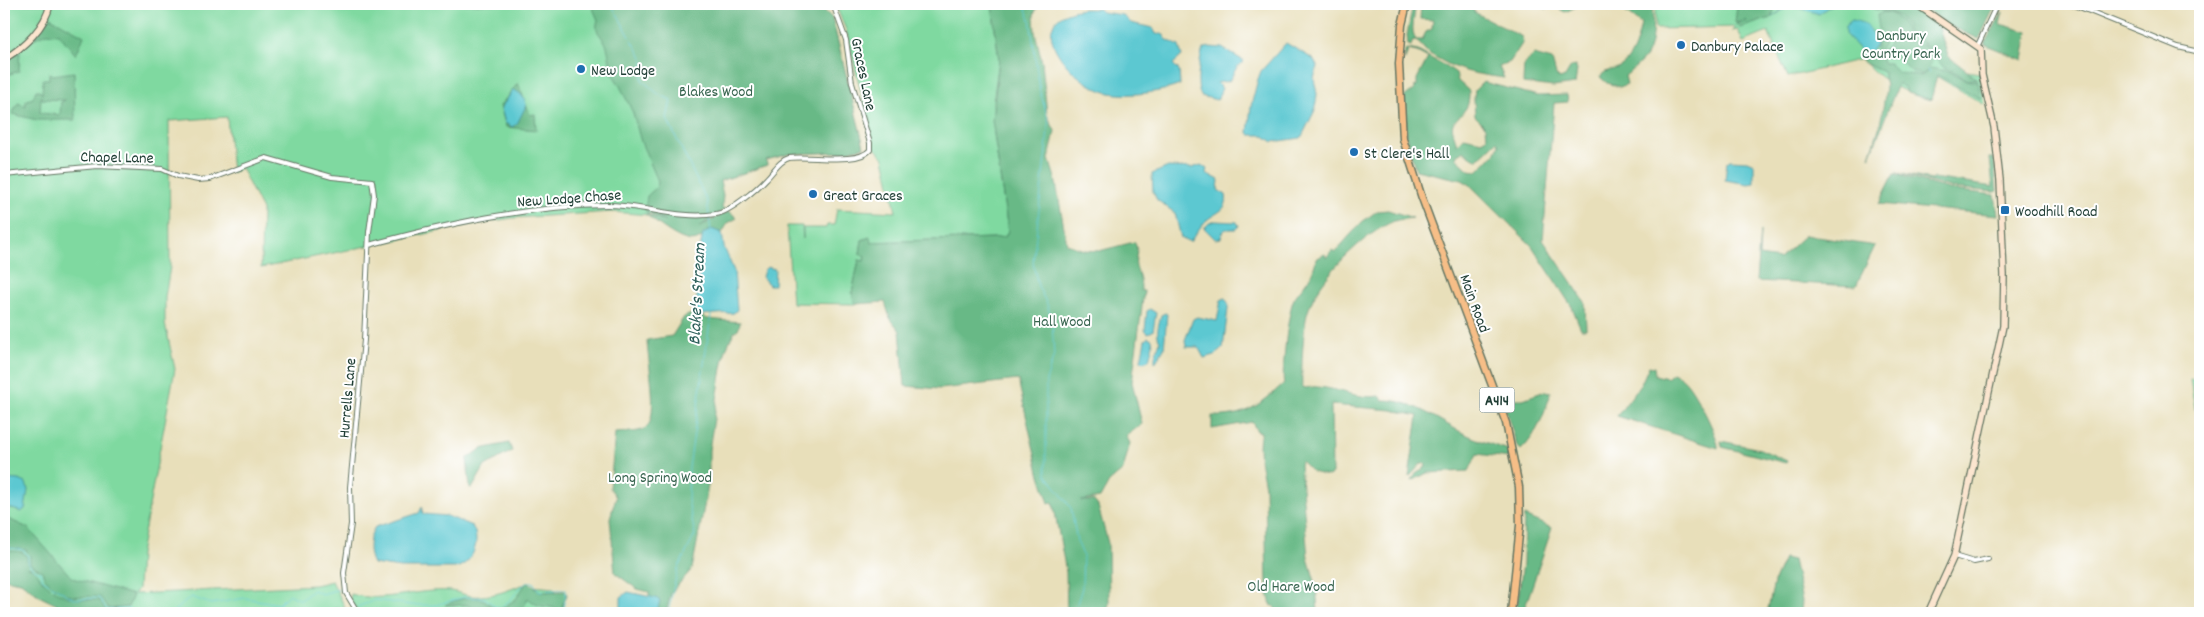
<svg xmlns="http://www.w3.org/2000/svg" width="2204" height="617" font-family="Dekko,sans-serif">
	<style>
		.green { fill: #7fd9a0; stroke: #4f8b6a }
		.forest { fill: #67b986; stroke: #437b5d; fill-rule: evenodd }
		.water { fill: #5bc8d1; stroke: #3d8282 }
		.lines { fill: none; stroke-linecap: round; stroke-linejoin: round }
		.stream { stroke: #5bc8d1; stroke-width: 1 }
		.street-casing { stroke: #657663; stroke-width: 6 }
		.secondary-casing { stroke: #657663; stroke-width: 8 }
		.primary-casing { stroke: #657663; stroke-width: 9 }
		.street { stroke: #fff; stroke-width: 4 }
		.secondary { stroke: #fbe5cf; stroke-width: 5.5 }
		.primary { stroke: #f6be87; stroke-width: 6 }
		.poi-dot { fill: #1f6fb2; stroke: #fff; stroke-width: 2 }
		.labels { text-anchor: middle; stroke-width: 4; stroke-linejoin: round; paint-order: stroke }
		.shield { fill: #fff; stroke: #627771; stroke-width: 1 }
		.shield-label { font-size: 15px; font-weight: bold; fill: #1f3d34 }
		.park-label { font-size: 16px; fill: #37644f; stroke: #fff }
		.poi-label { font-size: 16px; fill: #1f3d34; stroke: #fff; text-anchor: start }
		.street-label { font-size: 16px; fill: #1f3d34; stroke: #fff }
		.water-label { font-size: 18px; font-style: italic; fill: #2e605b; stroke: #fff }
	</style>
	<rect width="100%" height="100%" fill="#fff"/>
	<filter id="ink" filterUnits="userSpaceOnUse"><feTurbulence type="fractalNoise" baseFrequency=".02" numOctaves="2"/><feDisplacementMap in="SourceGraphic" scale="10" xChannelSelector="R" yChannelSelector="G"/><feConvolveMatrix kernelMatrix="1 2 1 2 8 2 1 2 1" color-interpolation-filters="sRGB"/></filter>
	<filter id="wash" filterUnits="userSpaceOnUse"><feTurbulence type="fractalNoise" baseFrequency=".0096" numOctaves="4" result="noise"/><feDisplacementMap in="SourceGraphic" scale="20" xChannelSelector="R" yChannelSelector="G"/><feGaussianBlur stdDeviation="1.12" result="paint"/><feColorMatrix in="noise" values="0 0 0 0 0 0 0 0 0 0 0 0 0 0 0 0 0 1.4 0 .05"/><feComposite in="paint" operator="in"/></filter>
	<g filter="url(#wash)">
		<rect width="100%" height="100%" fill="#e8dfba"/>
		<path class="green" d="M4,4H818L832,18L864,147L843,152L789,154L766,160L767,165L720,181L722,208L725,209L676,225L647,212L649,215L612,212L512,218L469,225L261,268L262,210L241,168L232,173L227,117L169,121L170,267L165,297V324L175,369L140,554L138,589L134,594L315,585L332,581L345,607L314,613H74L41,597L21,582L4,579Z
			M835,4H992L999,60L993,102L994,134L1008,231L1005,237L995,238L870,242V237L862,240L860,254L865,255L864,261L859,260L852,293L855,304L792,303L787,226H802L803,239V228H826L827,225H834L837,209L896,212L884,158L874,147L846,30Z
			M1655,4H1912L1938,23L1947,57L1967,71L1980,73L1985,105L1936,76L1931,100C1904,93 1880,81 1862,59L1788,77L1768,32L1743,42L1738,30L1732,31L1735,27L1655,29Z
			M2200,378V438L2190,379Z
			M521,585L554,588L566,609L577,613H358L350,599L351,594C384,604 417,588 450,591C460,592 470,598 481,596C496,595 507,591 521,585Z"/>
		<path class="forest" d="M591,4H818L832,18L864,147L843,152L789,154L766,160L767,165L720,181L723,195L722,208L725,209L699,227L729,211L737,218L728,223L722,233L711,229C706,232 704,236 699,239C685,248 655,221 645,214L666,221L645,211L647,196L657,187L658,181L641,142L633,113L620,86L610,70C611,65 608,47 605,42C600,34 594,31 598,20Z
			M992,4H1038L1034,15L1035,32L1042,62L1047,115L1055,131L1049,159L1055,178L1067,244L1084,250L1099,251L1134,242C1140,250 1134,257 1136,266C1139,276 1141,279 1141,291H1144L1132,382L1142,424L1126,436L1130,443L1123,470L1109,482L1100,498L1081,501H1094L1098,506L1108,543L1109,604L1106,613H1067L1066,572L1053,502L1049,503L1039,472L1018,380L940,389L905,386L900,331L890,318L885,302L855,304L852,293L859,260L864,261L865,256L860,254L862,240L870,237L871,242L995,238L1005,237L1008,231L992,120L999,60Z
			M1413,4H1415C1416,15 1409,31 1416,40H1422L1426,32L1432,29L1433,20L1420,19L1421,4H1473L1474,12L1522,37L1523,42L1510,62L1499,67L1504,78C1470,73 1460,72 1430,54C1422,49 1422,43 1413,40L1411,46L1408,45L1407,35Z
			M1543,4H1582L1565,12L1554,6L1546,9Z
			M1615,4H1652C1653,19 1654,43 1646,56C1641,63 1632,70 1625,76L1627,84L1620,87L1607,83L1600,77C1605,70 1610,71 1617,68C1633,62 1638,38 1641,24Z
			M1698,4H1777L1771,18L1740,28L1736,24L1747,21L1735,23L1737,6Z
			M1866,4H1910L1920,15L1938,25L1948,56L1977,79L1966,80L1957,73L1944,68L1925,44L1910,36C1899,1 1883,19 1866,4Z
			M1919,4H1996L1979,39L1948,25Z
			M1884,12C1899,13 1904,26 1909,38L1885,34L1879,29L1877,15Z
			M2003,12L2000,24L2028,32L2023,60L1984,44Z
			M50,17L84,36L76,55L59,34L47,33L33,39Z
			M1887,35L1924,45L1933,57L1928,71L1921,75L1911,71L1897,57H1883L1881,52L1889,44Z
			M1879,40L1884,44L1879,51L1883,63H1889L1899,73L1921,76L1931,68C1939,70 1947,70 1955,74C1964,78 1966,82 1978,81L1981,99L1937,75L1931,100L1907,93L1904,87L1898,84L1870,157L1880,125L1884,102L1886,86L1883,72L1862,62L1864,58C1879,51 1872,53 1879,40Z
			M1407,49L1418,51L1452,70L1456,73L1458,81L1469,91C1469,96 1469,104 1466,108C1455,125 1447,117 1457,144L1464,137L1482,141L1487,138L1486,127L1475,116L1474,99L1475,90L1483,82L1538,96L1567,95L1568,102L1554,103L1543,240L1585,302L1586,329H1581L1572,307L1532,246L1469,184L1462,180L1416,170L1407,142L1404,97L1416,88L1414,87L1417,86V79L1428,58L1417,52L1408,50L1405,60V50ZM1497,141L1499,145L1495,154L1477,171L1469,170L1456,158L1457,154L1463,151L1477,160Z
			M20,51L19,71L7,75L8,60Z
			M1534,55L1552,60L1556,75L1560,79L1565,77L1571,67L1575,66L1577,70L1575,84L1553,87L1523,83L1524,64Z
			M74,72L75,120H37L12,114L18,103L26,106L25,101L33,98L36,90H39L42,94L43,79H49V73L53,75ZM41,96L42,99L65,100L61,102L60,115L40,113Z
			M518,83L530,115L535,114L536,130L506,127L500,106Z
			M1990,158H1994L1997,191L1994,192L1953,188L1896,173L1932,180L1933,178L1993,187Z
			M1894,174L1952,190L1995,195L1998,215L1879,204Z
			M1388,210L1413,218C1406,219 1400,219 1394,221C1363,234 1318,279 1308,311C1303,326 1301,370 1302,387C1307,389 1312,386 1317,387C1339,388 1358,400 1380,396L1383,400C1412,400 1436,419 1461,432C1477,440 1493,445 1509,450L1510,458L1477,454L1469,471L1427,473L1412,481L1417,472L1426,467L1425,463L1421,464L1409,477L1418,416L1392,410L1331,405L1332,474L1328,476L1312,472L1301,461L1300,465L1308,558L1316,585L1318,613H1276L1275,607L1271,605L1267,589L1265,487C1262,468 1256,451 1261,432L1257,431L1252,422L1212,429V416C1244,418 1262,404 1284,383C1281,378 1288,305 1295,297C1305,283 1313,277 1316,259L1325,254L1326,258L1332,250L1335,252L1362,222L1377,211Z
			M1760,231L1759,256L1779,259L1805,235L1875,246L1856,286L1756,281Z
			M694,313L708,319L740,322L739,328L734,332L726,349L722,368L709,450V481L692,569L671,593L666,613H657L649,596V592L637,589L615,573L610,518L616,497L610,488L615,433C623,432 639,433 646,428C660,417 647,357 647,340L672,336L684,317Z
			M1649,366L1654,367L1655,375L1667,378L1673,373C1676,375 1681,376 1683,379C1692,385 1720,439 1718,448L1617,416L1641,384Z
			M1545,391L1551,392C1545,413 1537,435 1521,450L1517,446L1504,404L1507,399H1523Z
			M1721,441L1760,449L1787,461L1786,463L1722,447Z
			M509,443L512,451L485,466L473,487L470,488L467,459L481,449Z
			M1524,516L1552,528L1523,613H1516L1523,564Z
			M4,517L28,528L72,578L133,595L128,607L109,609L100,597C78,595 73,601 54,587C47,581 45,580 42,571L30,564V556L26,550L4,547Z
			M4,550L23,552L27,557L28,567C39,570 37,576 44,582C61,599 76,599 98,600C104,603 103,609 108,612C114,614 128,609 140,613H74L41,597L21,582L4,579Z
			M1784,558L1793,560L1802,601L1801,613H1767L1775,578Z
			M526,583H530L541,592L565,591L567,595L562,606L565,613H558V609C543,604 541,610 528,598L523,609L514,613H482L467,605H445C456,600 472,594 484,600C491,604 493,610 501,609L516,599Z"/>
		<path class="water" d="M1782,4H1832L1819,14L1790,5L1772,17L1780,12Z
			M1084,9H1099L1102,12L1123,15L1131,23L1153,28L1156,34H1163L1166,39L1179,46L1182,56L1173,64L1179,70L1180,85C1163,92 1128,97 1110,93C1071,85 1015,17 1084,9Z
			M1852,20C1864,21 1876,32 1876,44L1869,54L1864,55L1845,34V26Z
			M1286,43L1313,59L1317,66L1314,79L1317,94L1315,110L1301,138L1273,142L1263,135H1250L1248,133L1251,106L1258,79L1261,71Z
			M1209,47L1222,48L1244,61L1237,67L1229,81L1217,83L1222,88L1217,100L1201,96C1195,86 1199,61 1203,49Z
			M513,90C520,91 526,99 526,106L517,124L512,127L505,123L501,108Z
			M1730,160L1747,161L1754,164V183L1748,184L1725,180L1727,162Z
			M1201,165L1207,169L1206,173L1219,180L1218,190L1226,195C1229,212 1214,212 1205,222C1199,228 1195,235 1190,242L1181,238L1175,213L1157,200L1153,192L1152,174L1168,167L1192,168Z
			M1215,221L1237,222L1239,226L1236,229H1226L1222,233L1221,238L1215,239L1204,228L1209,223Z
			M712,229L722,233L724,247L734,271L737,310L734,313L699,315L696,310L701,243L703,234Z
			M767,267L775,269L774,285H769L762,277L764,270Z
			M1225,298L1228,303V309L1223,348L1215,355L1204,358L1198,347H1186L1185,340L1193,319L1197,317L1217,321L1221,300Z
			M1150,309L1156,313L1153,331L1148,333L1145,330L1147,311Z
			M1165,313L1167,314L1164,349L1155,363V356L1160,341C1155,333 1159,324 1161,315Z
			M1148,337L1152,339L1153,344L1149,360L1143,362L1141,360L1145,340Z
			M4,479L19,480L26,483L28,490L25,509L21,512L4,506Z
			M422,507L423,514L447,516L472,526C482,541 472,565 455,568H400L373,564C367,553 368,537 375,527L419,513Z
			M628,592L656,598L660,601L657,612L647,613L621,608V597Z"/>
		<g class="lines">
			<path class="stream" d="M611,4L643,59L642,80L658,94L671,100L667,119L707,201L711,231
				M1024,4L1030,20L1040,92L1049,122L1033,263L1038,286L1047,304L1052,322L1054,355L1046,381V474L1071,508L1077,541L1083,555L1082,588L1074,613
				M1927,70L1930,72
				M4,547L23,550L28,556C27,566 32,568 40,572L43,580L74,599L99,598L107,610L129,609L136,613
				M357,607L376,600L411,605H436L464,597L485,598L496,607C516,604 518,580 533,582L539,591L566,589L564,610L567,613
				M172,613L191,597L211,604L245,598L279,604L289,594L301,600L313,590L322,594L339,589L344,591
				M580,613H584
				M668,613L678,568L695,535L688,500L689,468L711,315"/>
		</g>
	</g>
	<g filter="url(#ink)">
		<g class="lines">
			<defs>
				<path id="street" d="M2072,4L2178,47L2200,52
					M1978,45L1997,4
					M4,175L97,166L162,169L178,176L198,180L210,179L266,158L332,177L372,181L374,195L369,232L364,340L350,487L351,524L344,573L346,593L358,613
					M369,245C446,224 527,206 607,205C644,205 679,220 716,214C730,212 757,189 767,178C774,171 780,160 789,158C809,155 857,165 870,150V143L852,83L846,40L833,4
					M1954,556L1974,562L1988,559"/>
				<path id="secondary" d="M1916,4L1981,49L1982,75L1994,127L2000,180L2004,275L2003,326L1954,556L1928,613
					M4,59C23,48 46,27 50,4"/>
				<path id="primary" d="M1407,4L1402,25L1399,64L1403,139L1422,198L1506,423L1519,487L1520,525L1511,613"/>
			</defs>
			<use href="#street" class="street-casing"/>
			<use href="#secondary" class="secondary-casing"/>
			<use href="#primary" class="primary-casing"/>
			<use href="#street" class="street"/>
			<use href="#secondary" class="secondary"/>
			<use href="#primary" class="primary"/>
		</g>
	</g>
	<g class="poi-dot">
		<circle cx="1681" cy="45" r="5"/>
		<circle cx="581" cy="69" r="5"/>
		<circle cx="1354" cy="152" r="5"/>
		<circle cx="813" cy="194" r="5"/>
		<rect x="2000" y="205" width="10" height="10" rx="2.5"/>
	</g>
	<g class="labels">
		<rect class="shield" x="1479.5" y="387.5" width="35" height="25" rx="4"/>
		<g class="shield-label">
			<text x="1497" y="405">A414</text>
		</g>
		<g class="park-label">
			<text x="1901" y="40">Danbury<tspan x="1901" dy="18">Country Park</tspan></text>
			<text x="716" y="96">Blakes Wood</text>
			<text x="1062" y="326">Hall Wood</text>
			<text x="660" y="482">Long Spring Wood</text>
			<text x="1291" y="591">Old Hare Wood</text>
		</g>
		<g class="poi-label">
			<text x="1691" y="51">Danbury Palace</text>
			<text x="591" y="75">New Lodge</text>
			<text x="1364" y="158">St Clere's Hall</text>
			<text x="823" y="200">Great Graces</text>
			<text x="2015" y="216">Woodhill Road</text>
		</g>
		<g class="street-label">
			<text transform="translate(865 74) rotate(78)" y="6">Graces Lane</text>
			<text transform="translate(117 156) rotate(1)" y="6">Chapel Lane</text>
			<text transform="translate(569 197) rotate(-4)" y="6">New Lodge Chase</text>
			<text transform="translate(1476 303) rotate(70)" y="6">Main Road</text>
			<text transform="translate(346 398) rotate(-85)" y="6">Hurrells Lane</text>
		</g>
		<g class="water-label">
			<text transform="translate(696 294) rotate(-87)" y="6">Blake's Stream</text>
		</g>
	</g>
	<rect width="2204" height="617" fill="none" stroke="#fff" stroke-width="20"/>
</svg>
